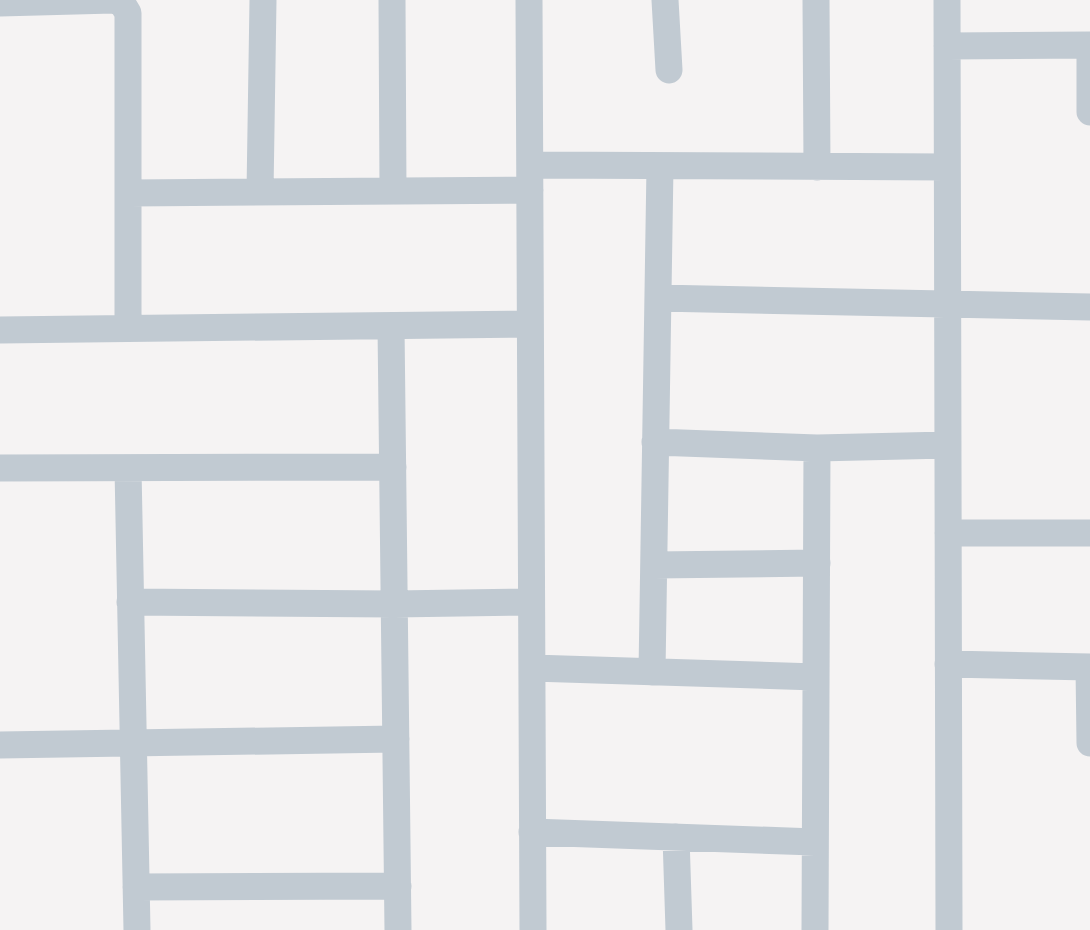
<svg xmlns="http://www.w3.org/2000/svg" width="1090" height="930" font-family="'Alegreya Sans',sans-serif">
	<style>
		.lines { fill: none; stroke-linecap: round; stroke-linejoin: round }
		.street { stroke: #c1cad2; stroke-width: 27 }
	</style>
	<rect width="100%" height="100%" fill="#f5f3f3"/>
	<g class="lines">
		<path class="street" d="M392,0L393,191
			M529,0L533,930
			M665,0L669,70
			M816,0L817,167
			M947,0L949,930
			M0,3L113,0L122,3L128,13V328
			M1090,45V112
			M947,46L1090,45
			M530,165L947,167
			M260,192L263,0
			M129,193L530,190
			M658,298L1090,307
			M391,326L398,930
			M0,330L530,324
			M655,442L817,448L948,445
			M0,468L393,467
			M128,468L137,930
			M948,533H1090
			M654,565L817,563
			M130,602L394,604L531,602
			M948,664L1090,667
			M1089,667L1090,743
			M532,668L816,677
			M652,672L660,166
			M0,745L396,739
			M532,832L815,842
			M676,837L679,930
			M136,887L398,886
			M815,930L817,448"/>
	</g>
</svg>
